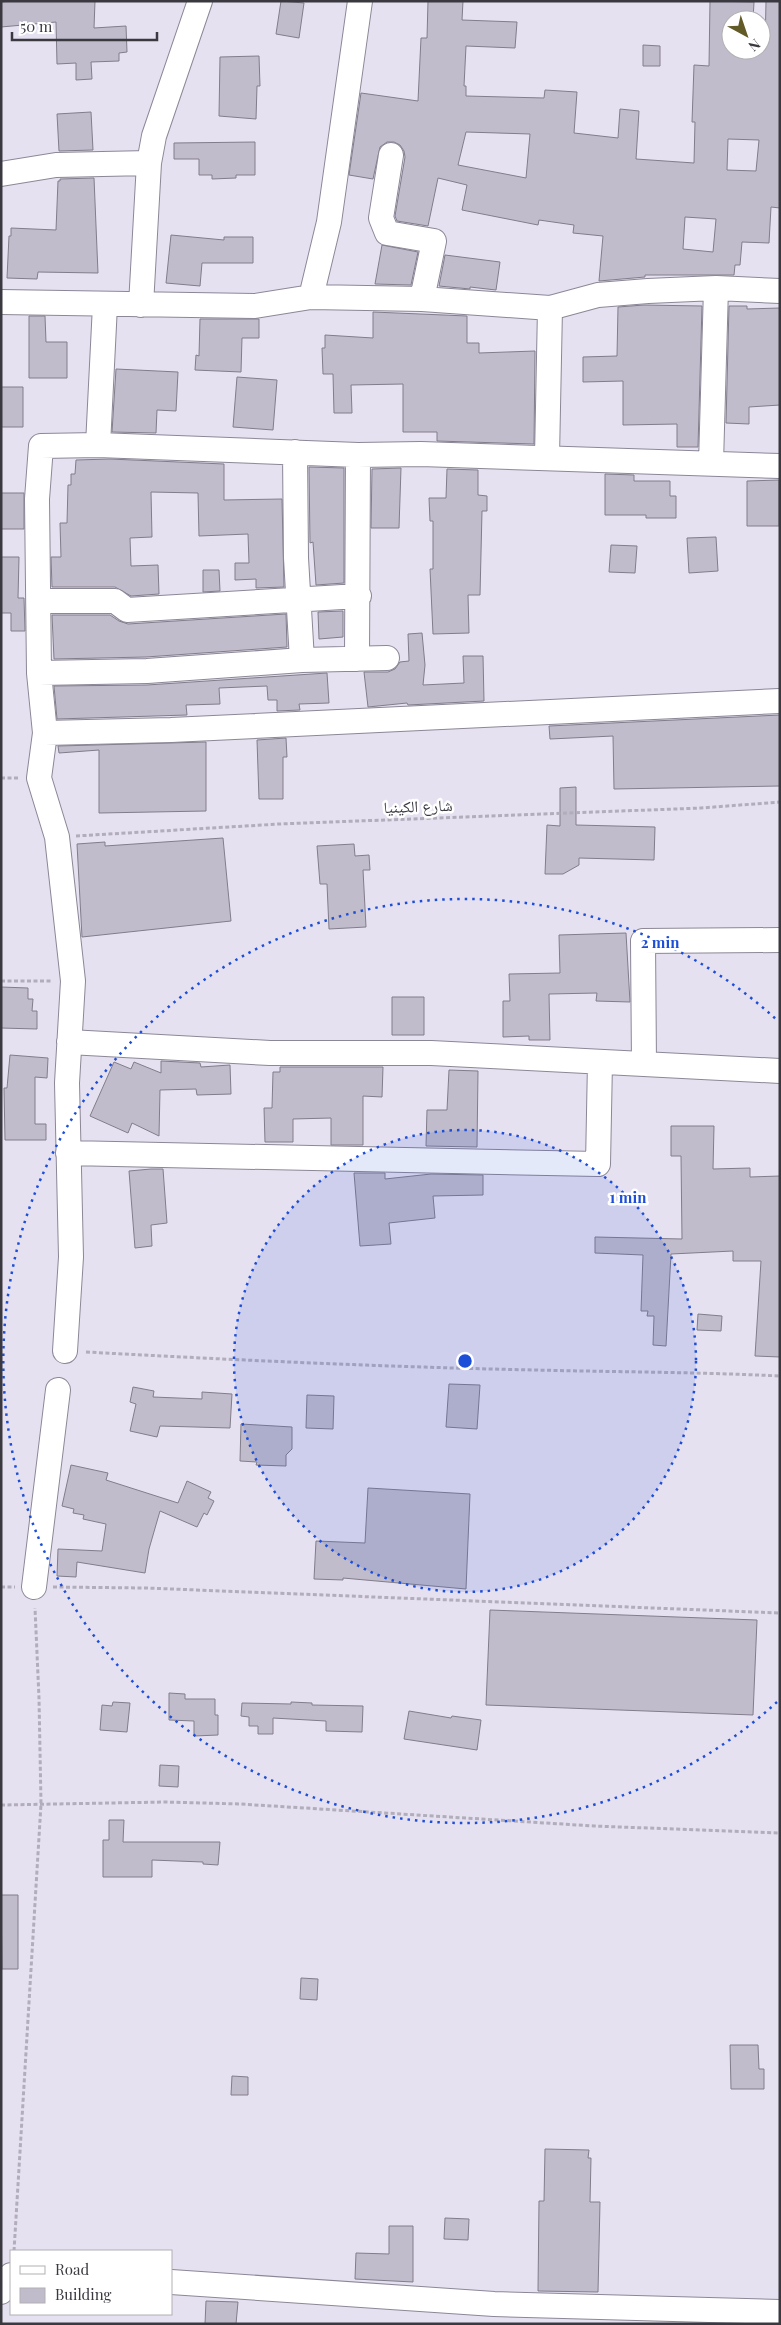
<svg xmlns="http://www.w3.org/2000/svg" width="781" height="2325" font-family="'Playfair Display','Noto Naskh Arabic',serif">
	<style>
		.building { fill: #c1bccb; stroke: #827d8b; fill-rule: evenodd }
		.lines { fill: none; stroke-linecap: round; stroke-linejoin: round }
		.minor-casing { stroke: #8c8796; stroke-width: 26 }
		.path { stroke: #b2adbb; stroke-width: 3; stroke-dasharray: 4 2.5; stroke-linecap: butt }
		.minor { stroke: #fff; stroke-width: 24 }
		.ring { fill: none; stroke: #1d4ed8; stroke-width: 2.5; stroke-dasharray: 2.5 5 }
		.labels { text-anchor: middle; stroke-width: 5; stroke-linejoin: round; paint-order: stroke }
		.street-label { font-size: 16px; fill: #3b3940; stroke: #fff }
		.centre { fill: #1d4ed8; stroke: #fff; stroke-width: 2.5 }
		.ring-label { font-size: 15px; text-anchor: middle; font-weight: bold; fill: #1d4ed8; stroke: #fff; stroke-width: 5; stroke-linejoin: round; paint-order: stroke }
	</style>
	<rect width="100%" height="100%" fill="#e6e1f1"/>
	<path class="building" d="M12,1H95L94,28L126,26L127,52L119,53V61L91,62L92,79L76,80V63L57,64L56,22L1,27V2Z
		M281,1L304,3L299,38L276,34Z
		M428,1H463L462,20L517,22L515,48L466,46L464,86H466V96L544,98L545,90L577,92L574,133L618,138L620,109L639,111L636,159L694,163L695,122H692L694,65L709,66L710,1L754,2L753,20H731V50H765L766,1H780V208L771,207L769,243L742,242L740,265H735L734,275H645V277L599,281L603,236L573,233L574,225L539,220L538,225L462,210L467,185L438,178L428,226L397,221L395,216L405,157L404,151L400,145L394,142H387L380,147L373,179L349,175L361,93L418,101L421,38H427ZM466,132L530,134L526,178L458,165ZM728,139L759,140L756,171L727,170ZM685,217L716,219L713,252L683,249Z
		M643,45L660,46V66H643Z
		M259,56L260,86H257L256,119L219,116L220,57Z
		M91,112L93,150L59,151L57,114Z
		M255,142V175H236V178L212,179V175H199V159H174V143Z
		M94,178L98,273L38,272L37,279L7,278L9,236H11V228L56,230L58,181H60V179Z
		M171,235L224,240V237H253V263H202L200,286L166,283Z
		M382,245L418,252L411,285L375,284Z
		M445,255L500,262L496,290L470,287V289L439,286Z
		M644,305L702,306L698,447H677V424L623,425V381L583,382V357L617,356L618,307Z
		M729,306H747V309L780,308V405L749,407V424L726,423Z
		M373,312L467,316V343H479V353L535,351L534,444L437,441V432H403V384L351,385L352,413H334L333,374H323L322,348H325V335L373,338Z
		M29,316H45L46,342H67V378H29Z
		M200,319H259V338H242L241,372L195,370L196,355L199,356Z
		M116,369L178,372L176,411L157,410L156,433L112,432Z
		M237,377L277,380L273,430L233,427Z
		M1,387H23V427H1Z
		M110,459L224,464V500L282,499L284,587L256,588V579L235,580V563H249L248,534L199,536L198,493L151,492L152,537L130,538L131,566L158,565L159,594L131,596L115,587H52L51,557H61L60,523H67L68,485H71V474H75L76,460Z
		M309,467L344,468V583L316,585L313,542L310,543Z
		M401,468L399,528H371L372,469Z
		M447,469L478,470V495L487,496V511H482L480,595H468L469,633L433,634L430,569H433V521H430L429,498H446Z
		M605,474L634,475V481H670V496H676V518H646V515H605Z
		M779,480V526H747V481Z
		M1,493H24V529H1Z
		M716,537L718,571L689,573L687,538Z
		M611,545L637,546L635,573L609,572Z
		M1,557H19L18,598H24L25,631H11V613H1Z
		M203,570H219L220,591L203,592Z
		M343,611V637L319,639L318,612Z
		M286,614L287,647L146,657L54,659L52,615H110L119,621L128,624Z
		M422,633L425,665L423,685L464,683L463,656H483L484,701L408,705L407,703L368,707L364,672H388L395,669L400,662L409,661L408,634Z
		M327,673L329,703L299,704L300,710L277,711V700H268L267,686L219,688L220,704L186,705L187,715L57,719L54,686L147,685Z
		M780,715V786L614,789L613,736L550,739L549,726Z
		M286,738L287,757H283V799H259L257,740Z
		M206,742V811L99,813V750L59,753L58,746Z
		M576,787V825L655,827L654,860L579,858V865L563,874H545L547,825L560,826V788Z
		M223,838L231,921L82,937L77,844L105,842V846Z
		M354,844L355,856L369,855L370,870H363L366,927L329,929L327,884H320L317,846Z
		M626,933L630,1002L596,1001L597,993L549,994L550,1040H529V1036L503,1037V1001H510L509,974L560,973L559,935Z
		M1,987L28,988V999H33L32,1011H37V1029L1,1028Z
		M392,997H424V1035H392Z
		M10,1055L48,1058L47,1078L35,1077V1124H46V1140H5L4,1088H7Z
		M161,1061L200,1063L201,1067L230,1065L231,1094L197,1095L196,1089L160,1090L159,1136L132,1123L128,1133L90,1116L114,1062L131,1069L134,1062L161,1073Z
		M280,1067H383L382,1097L363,1096V1145H331V1118L293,1119V1142H265L264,1108H272L273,1072H280Z
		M449,1070L478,1071L477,1147L426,1146L427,1110H447Z
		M671,1126H714L713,1169L750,1168V1177L780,1176V1357L755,1356L761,1261H733V1251L671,1254L666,1346L653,1345L654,1316H647L648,1311H641L643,1255L595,1253V1237L682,1239L681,1156H671Z
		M151,1169H163L167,1223L151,1225L152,1246L135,1248L129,1171Z
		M354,1173H385V1179L431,1174L483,1175V1195L433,1196L435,1218L389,1223L391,1244L360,1246Z
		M698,1314L722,1316L721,1331L697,1330Z
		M449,1384L480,1385L477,1429L446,1427Z
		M133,1387L154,1391L153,1397L202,1399V1392L232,1394L230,1428L160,1426L157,1437L130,1431L136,1404L130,1402Z
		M307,1395L334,1396L333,1429L306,1428Z
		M241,1424L292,1427V1449L286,1455V1466L256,1465L257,1462L240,1461Z
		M71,1465L108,1473L106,1480L178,1503L187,1481L211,1492L208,1498L214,1501L207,1515L204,1513L197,1527L160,1511L149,1549L145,1573L77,1562L76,1577L57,1576L58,1549L102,1551L106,1524L83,1519L84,1515L73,1513L74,1509L62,1506Z
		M368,1488L470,1494L466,1589L343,1578V1580L314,1579L316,1541L365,1543Z
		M490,1610L757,1620L753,1715L486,1705Z
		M169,1693L185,1694V1699H215V1715H218V1735L194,1736V1721L169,1720Z
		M113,1702L130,1703L127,1732L100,1730L102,1705L112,1706Z
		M291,1702L312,1703V1705L363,1706L362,1732L326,1731V1721L273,1718V1734H258V1726H249V1717L241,1716L242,1703L291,1704Z
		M409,1711L451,1718L452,1716L481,1720L477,1750L404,1739Z
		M160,1765L179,1766L178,1787L159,1786Z
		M109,1820H124L123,1842H220L218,1865L203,1864V1862L152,1860V1877H103V1840H109Z
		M1,1895H18V1969H2Z
		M301,1978L318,1979L317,2000L300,1999Z
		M730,2045H758L759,2069H764V2089H731Z
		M232,2076L248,2077V2095H231Z
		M545,2149L589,2150L588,2158H591L590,2202H600L598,2292L538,2291L539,2201H544Z
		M445,2218L469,2219L468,2240L444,2239Z
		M389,2226H413V2282L355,2279L356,2253L389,2254Z
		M206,2301L238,2302L236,2324H205Z"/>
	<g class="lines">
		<defs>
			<path id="minor" d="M391,155L381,218L387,233L434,241L422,299
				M1,174L56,165L149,163
				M311,297L329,222L360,1
				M1,302L255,306L311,297L422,299L550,308L598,295L648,291L716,288L780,291
				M141,305L149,163L154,136L200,1
				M98,445L358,455L421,454L780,466
				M295,452L296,558L302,660
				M547,457L550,308
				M711,463L716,288
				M39,601H115L127,610L359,596
				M357,659L358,455
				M39,673L147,671L302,660L387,658
				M45,733L171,730L780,701
				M69,1042L270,1053H431L780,1071
				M644,1064L643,941L780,940
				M68,1153L598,1164L600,1062
				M65,1351L71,1257L67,1083L73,981L57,837L39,778L45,733L39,673L37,499L41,446L98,445L105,305
				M34,1587L58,1390
				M171,2282L494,2304L780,2312
				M1,2292L11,2275"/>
		</defs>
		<use href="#minor" class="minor-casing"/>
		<path class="path" d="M1,778H18
			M76,836L279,824L701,808L780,802
			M1,981H53
			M86,1352C235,1360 385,1367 535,1370C616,1372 698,1372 780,1376
			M1,1587H15
			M53,1587L146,1588L780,1613
			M1,1805L165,1802L240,1804L594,1826L780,1833
			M14,2251L41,1804L39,1698L35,1608"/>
		<use href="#minor" class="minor"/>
	</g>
	<circle cx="465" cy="1361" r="231" fill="#1d4ed8" fill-opacity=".12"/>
	<g class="ring">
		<circle cx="465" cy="1361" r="231"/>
		<path d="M777 1702A462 462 0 1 1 777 1020"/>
	</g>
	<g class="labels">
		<g class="street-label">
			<text transform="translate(418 806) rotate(-2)" y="6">شارع الكينيا</text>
		</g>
	</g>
	<circle cx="465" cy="1361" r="8" class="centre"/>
	<g class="ring-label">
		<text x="660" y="948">2 min</text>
		<text x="628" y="1203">1 min</text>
	</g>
	<rect width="781" height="2325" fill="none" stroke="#3b3940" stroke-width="5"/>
	<rect x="10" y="2250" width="162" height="65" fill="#ffffff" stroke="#b1b0b3"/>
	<rect x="20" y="2266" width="25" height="8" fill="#ffffff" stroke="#b1b0b3"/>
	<text x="55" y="2275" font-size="15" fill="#3b3940">Road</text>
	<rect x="20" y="2288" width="25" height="15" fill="#c1bccb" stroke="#b1b0b3"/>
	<text x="55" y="2300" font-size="15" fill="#3b3940">Building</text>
	<g transform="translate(746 35) rotate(140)"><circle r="24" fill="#ffffff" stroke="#b1b0b3"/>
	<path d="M0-4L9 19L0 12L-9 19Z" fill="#625a27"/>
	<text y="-8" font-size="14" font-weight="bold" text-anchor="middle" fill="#3b3940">N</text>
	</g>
	<path d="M12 32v8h145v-8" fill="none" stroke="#3b3940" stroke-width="2.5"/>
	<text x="20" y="32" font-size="15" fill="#3b3940" stroke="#ffffff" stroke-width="4" paint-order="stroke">50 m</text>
</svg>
